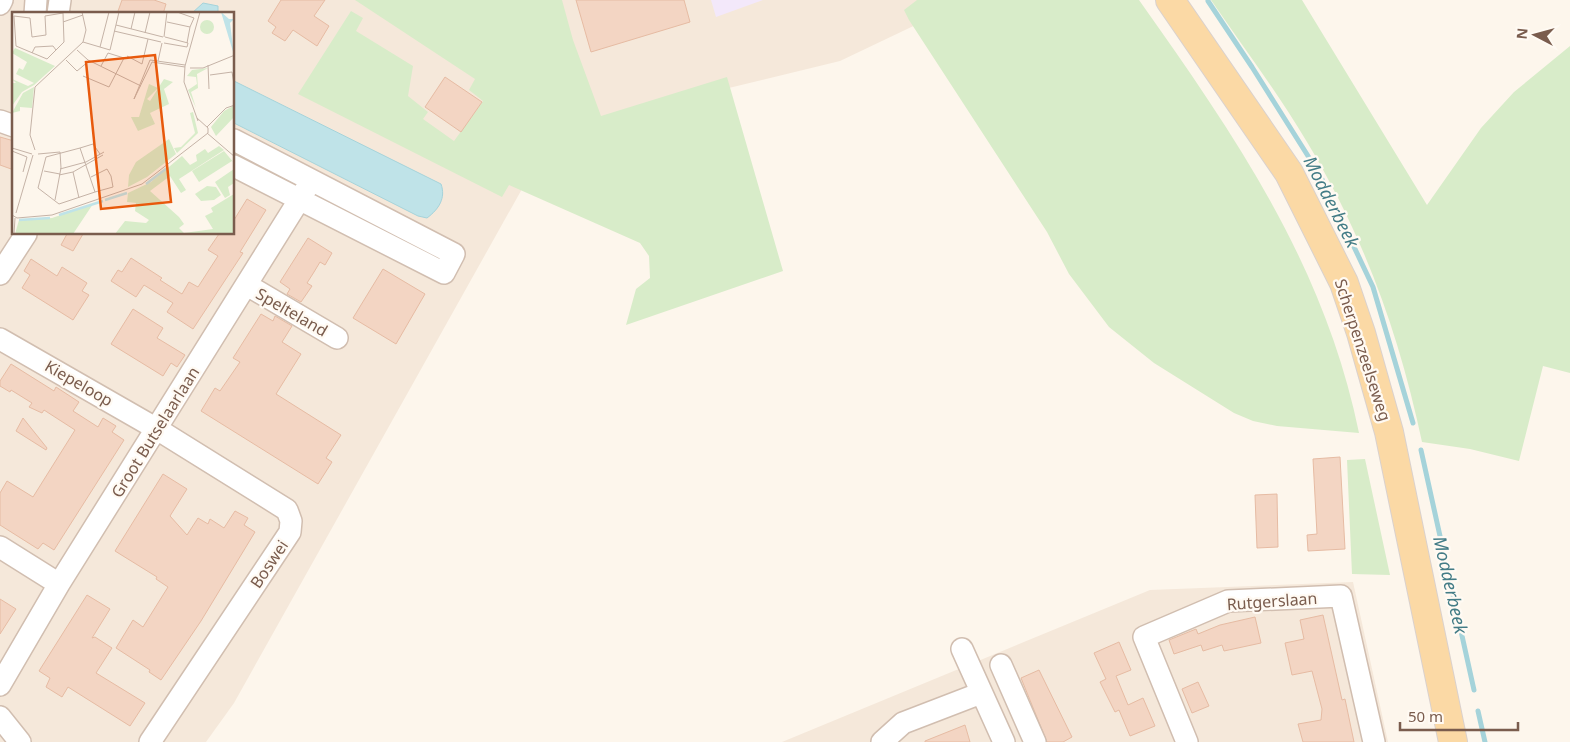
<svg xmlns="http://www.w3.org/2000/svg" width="1570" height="742" font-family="'Noto Sans',sans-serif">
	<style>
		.residential { fill: #f5e8da; fill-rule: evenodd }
		.education { fill: #f3e8fa }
		.green { fill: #d8ecc9 }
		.water { fill: #bfe3e8; stroke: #a5d3da }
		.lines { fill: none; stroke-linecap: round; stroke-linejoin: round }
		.stream { stroke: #a5d3da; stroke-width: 5 }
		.building { fill: #f3d5c3; stroke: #e6bba3 }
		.minor-casing { stroke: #d1beb0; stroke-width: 24 }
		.major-casing { stroke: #dad1cd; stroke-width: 30 }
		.minor { stroke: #fff; stroke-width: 21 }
		.major { stroke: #fbd9a5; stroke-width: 28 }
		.labels { text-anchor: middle; stroke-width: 4.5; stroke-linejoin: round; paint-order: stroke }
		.street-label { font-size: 16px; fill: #7a5c4d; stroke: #fffaf3 }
		.water-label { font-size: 18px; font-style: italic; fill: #437c86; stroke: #fffaf3 }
		.inset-river { fill: none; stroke: #bfe3e8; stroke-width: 2.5 }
		.inset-road { fill: none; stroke: #c5b3a7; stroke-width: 1 }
		.view { fill: #e8590c; fill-opacity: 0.15; stroke: #e8590c; stroke-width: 2.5 }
		.inset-edge { fill: none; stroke: #7a5c4d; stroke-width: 2.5 }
	</style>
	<rect width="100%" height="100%" fill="#fdf6ec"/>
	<path class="residential" d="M0,0H968L840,61L555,130L234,703L206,742H0ZM14,14H234V234H14Z
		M1353,582L1388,742H782L1150,590Z"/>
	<path class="education" d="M711,0H763L716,17Z"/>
	<path class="green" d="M355,0H562L573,40L601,116L727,77L783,271L626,325L636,289L650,278L649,256L640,243L509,185L502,197L298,94L351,11L363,18L356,31L413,66L408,96L428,112L423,119L454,141L483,101L469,90L475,79Z
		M917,0H1139C1236,137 1325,266 1359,433L1277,426L1253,421L1234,413L1154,363L1109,327L1069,274L1047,232L909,20L904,10Z
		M1211,0H1302L1427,205L1481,128L1514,92L1570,46V373L1543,366L1519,461L1470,449L1422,442C1399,333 1364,237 1307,142C1278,93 1243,47 1211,0Z
		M1365,459L1390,575L1352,574L1347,460Z"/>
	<path class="water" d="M203,3L218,6V14H191Z
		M234,81L441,184C446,198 439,209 427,218L418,216L234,123Z"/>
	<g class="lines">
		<path class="stream" d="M1208,1L1252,67L1320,175L1373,287L1413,423
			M1421,450L1474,690
			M1478,711L1485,742"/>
	</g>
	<path class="building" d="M122,0H154L166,4L163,14H117Z
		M281,0H325L314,16L329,26L317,46L293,30L285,41L272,33L276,27L268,21Z
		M576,0H684L690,22L591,52Z
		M445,77L482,102L461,132L425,107Z
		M0,137L14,141V170L0,165Z
		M247,199L266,210L240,252L243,253L193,329L167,312L173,303L144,285L136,297L111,281L118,270L122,272L131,258L162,278L160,280L182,294L189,282L198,287L218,256L208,250L219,234H234V220Z
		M67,234H83L73,251L61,245Z
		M308,238L332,253L325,265L320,262L314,272L307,283L312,286L301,302L287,294L290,289L280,282Z
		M31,259L57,276L62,267L87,283L82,291L89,295L73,320L22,288L30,275L24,271Z
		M383,269L425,294L396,344L353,318Z
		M133,309L163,328L157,338L185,355L177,367L171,363L163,376L111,344Z
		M261,314L273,321L275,316L292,326L282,342L301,354L276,394L341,435L326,458L332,462L318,484L201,411L215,388L220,391L240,362L233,358Z
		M11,364L54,391L56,387L79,402L73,411L98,427L103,418L116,426L112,432L124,440L54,550L43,543L38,549L0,525V493L7,481L33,497L75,430L44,410L42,413L29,407L32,403L11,390L10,392L0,386V381Z
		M23,418L47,448L46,450L16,431Z
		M1340,457L1345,549L1308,551L1307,535L1317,534L1313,459Z
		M163,474L187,489L170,516L187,535L198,518L208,524L210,519L224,528L235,511L248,518L244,525L255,532L201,621L161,680L149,672L150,670L116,648L133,620L143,627L168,587L156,579L157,577L115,551Z
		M1277,494L1278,547L1257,548L1255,495Z
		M87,595L110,609L92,638L95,637L112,648L96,673L145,703L130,726L68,687L62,697L46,687L50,678L39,671Z
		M0,599L16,609L0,634Z
		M1323,615L1342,700L1345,699L1354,742H1303L1298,724L1321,720L1322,709L1312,671L1292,675L1285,643L1304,639L1300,620Z
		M1255,617L1261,643L1224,651L1222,645L1203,651L1201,645L1174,654L1169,640L1196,629L1198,634L1220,625Z
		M1119,642L1131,670L1116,676L1128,705L1143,698L1155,726L1130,736L1119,710L1115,712L1100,682L1106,679L1094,653Z
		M1039,670L1072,737L1063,742H1047L1021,678Z
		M1198,682L1209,706L1192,713L1182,689Z
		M965,725L970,742H925V741Z"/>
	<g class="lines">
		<defs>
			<path id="minor" d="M0,4L2,0
				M35,14L36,0
				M58,14L60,0
				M0,121L14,126
				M234,140L454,254L444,273L234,166
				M0,274L26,234
				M247,285L337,338
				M0,339L157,429L287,510L291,521L290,532L150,742
				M0,547L59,584
				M962,649L1004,742
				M1001,665L1035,742
				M0,685L59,584L311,181
				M0,717L20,742
				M882,742L903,723L981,693
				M1187,742L1144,637L1228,601L1341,596L1374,742"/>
			<path id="major" d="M1170,0L1289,173L1344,283L1361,333L1389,432L1453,742"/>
		</defs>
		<use href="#minor" class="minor-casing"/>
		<use href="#major" class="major-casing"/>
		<use href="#minor" class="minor"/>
		<use href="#major" class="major"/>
	</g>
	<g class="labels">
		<g class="street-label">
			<text transform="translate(292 312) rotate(30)" y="6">Spelteland</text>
			<text transform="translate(1363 350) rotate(72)" y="6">Scherpenzeelseweg</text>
			<text transform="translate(79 383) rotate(30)" y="6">Kiepeloop</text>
			<text transform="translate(155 432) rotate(-58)" y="6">Groot Butselaarlaan</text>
			<text transform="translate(269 564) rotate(-56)" y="6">Boswei</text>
			<text transform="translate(1272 601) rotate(-4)" y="6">Rutgerslaan</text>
		</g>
		<g class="water-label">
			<text transform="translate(1331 202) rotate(63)" y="6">Modderbeek</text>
			<text transform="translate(1450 585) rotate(77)" y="6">Modderbeek</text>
		</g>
	</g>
	<g transform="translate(12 12)">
		<rect width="222" height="222" fill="#fdf6ec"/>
		<path d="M188 15a7 7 0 1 1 14 0a7 7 0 1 1-14 0ZM3,36L43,54L22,73L10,80L0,94V71H4L0,67L16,74L22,71L4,62L7,56L11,58L15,50L0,41ZM196,56L185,62L186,76L179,80L184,96L176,78L185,72L184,65L175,64L180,58ZM152,67L161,70L152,77L157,92L138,101L143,112L126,119L119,105H127L137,72L146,76L135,87L138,89ZM22,75L20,96L8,95V99L0,101L11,81ZM221,94L222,105L204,124L199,115L212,99ZM181,100L186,121L165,141L162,136L169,135L183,121L178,101ZM157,127L164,142L135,165L116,175L117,163L124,150ZM207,134L212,138L167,167L174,178L169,181L158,164L138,179L167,205L172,212L167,216L172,221L201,217L193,204L201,200L199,196L222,182V222H103L113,209L134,211L137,208L123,199L124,191L115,190L116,181L139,170L170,144L178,153L185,149L184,143L193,137L196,141ZM212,139L222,151L220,149L187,170L180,159ZM222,157V171L216,175L218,183L213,186L203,170ZM195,174L204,175L209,183L202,188L189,189L183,182ZM81,192L61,222H3L7,208L40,206Z" fill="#d8ecc9"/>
		<path d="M209,0L217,7H222L218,11L222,43Z" fill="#bfe3e8"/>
		<path class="inset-river" d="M134,172L155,156M93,188L115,181M47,203L91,189M7,208L38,206"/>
		<path class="inset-road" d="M165,0L182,6L178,15M51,1L52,30L35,47L4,34L2,4L18,6L20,25L34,23L33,4ZM51,10L71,3M155,10L178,15L175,31M104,13L151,25M119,17L123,0M102,19L149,30M133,21L138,0M152,25L155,0M71,30L98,38L107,0M152,31L175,35L176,31L153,25M88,35L97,0M65,38L76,48L129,74M20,41L23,35L41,34L44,38M115,44L130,52L136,27M54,48L65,59L77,49M146,49L150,31M196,53L197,77M173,55L140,50L122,87L138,48L173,53M178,56H191L223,43M198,63L220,60L222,72M71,64L97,75L112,46L96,41L89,54M186,109L172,70L173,54L188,0M195,115L214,96L223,93M195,121L223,145M0,136L20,142M68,136L83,180L47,192L26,176L34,145ZM68,136L81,132L88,142M23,138L18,123L23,75L71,30L74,18L70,0M0,139L15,145L11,160M26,142L48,140L49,156L43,188M48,157L74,150L92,140M32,159L48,162M61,160L91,143M47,163L61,160L67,186M79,165L95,157L99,164L101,175L83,180M4,201L21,143M0,203L5,206L40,203L130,172L196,121V116L185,106M2,222L3,206"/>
		<path class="view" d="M143,43L159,190L89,197L74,50Z"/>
		<rect width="222" height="222" class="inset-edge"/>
	</g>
	<g transform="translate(1535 35) rotate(276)" stroke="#fffaf3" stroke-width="4" paint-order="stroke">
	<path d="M0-4L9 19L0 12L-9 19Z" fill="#7a5c4d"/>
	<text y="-8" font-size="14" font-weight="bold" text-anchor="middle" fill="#7a5c4d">N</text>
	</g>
	<path d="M1400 722v8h118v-8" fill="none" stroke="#7a5c4d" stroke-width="2.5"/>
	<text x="1408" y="722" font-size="15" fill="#7a5c4d" stroke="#fffaf3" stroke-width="4" paint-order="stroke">50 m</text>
</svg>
